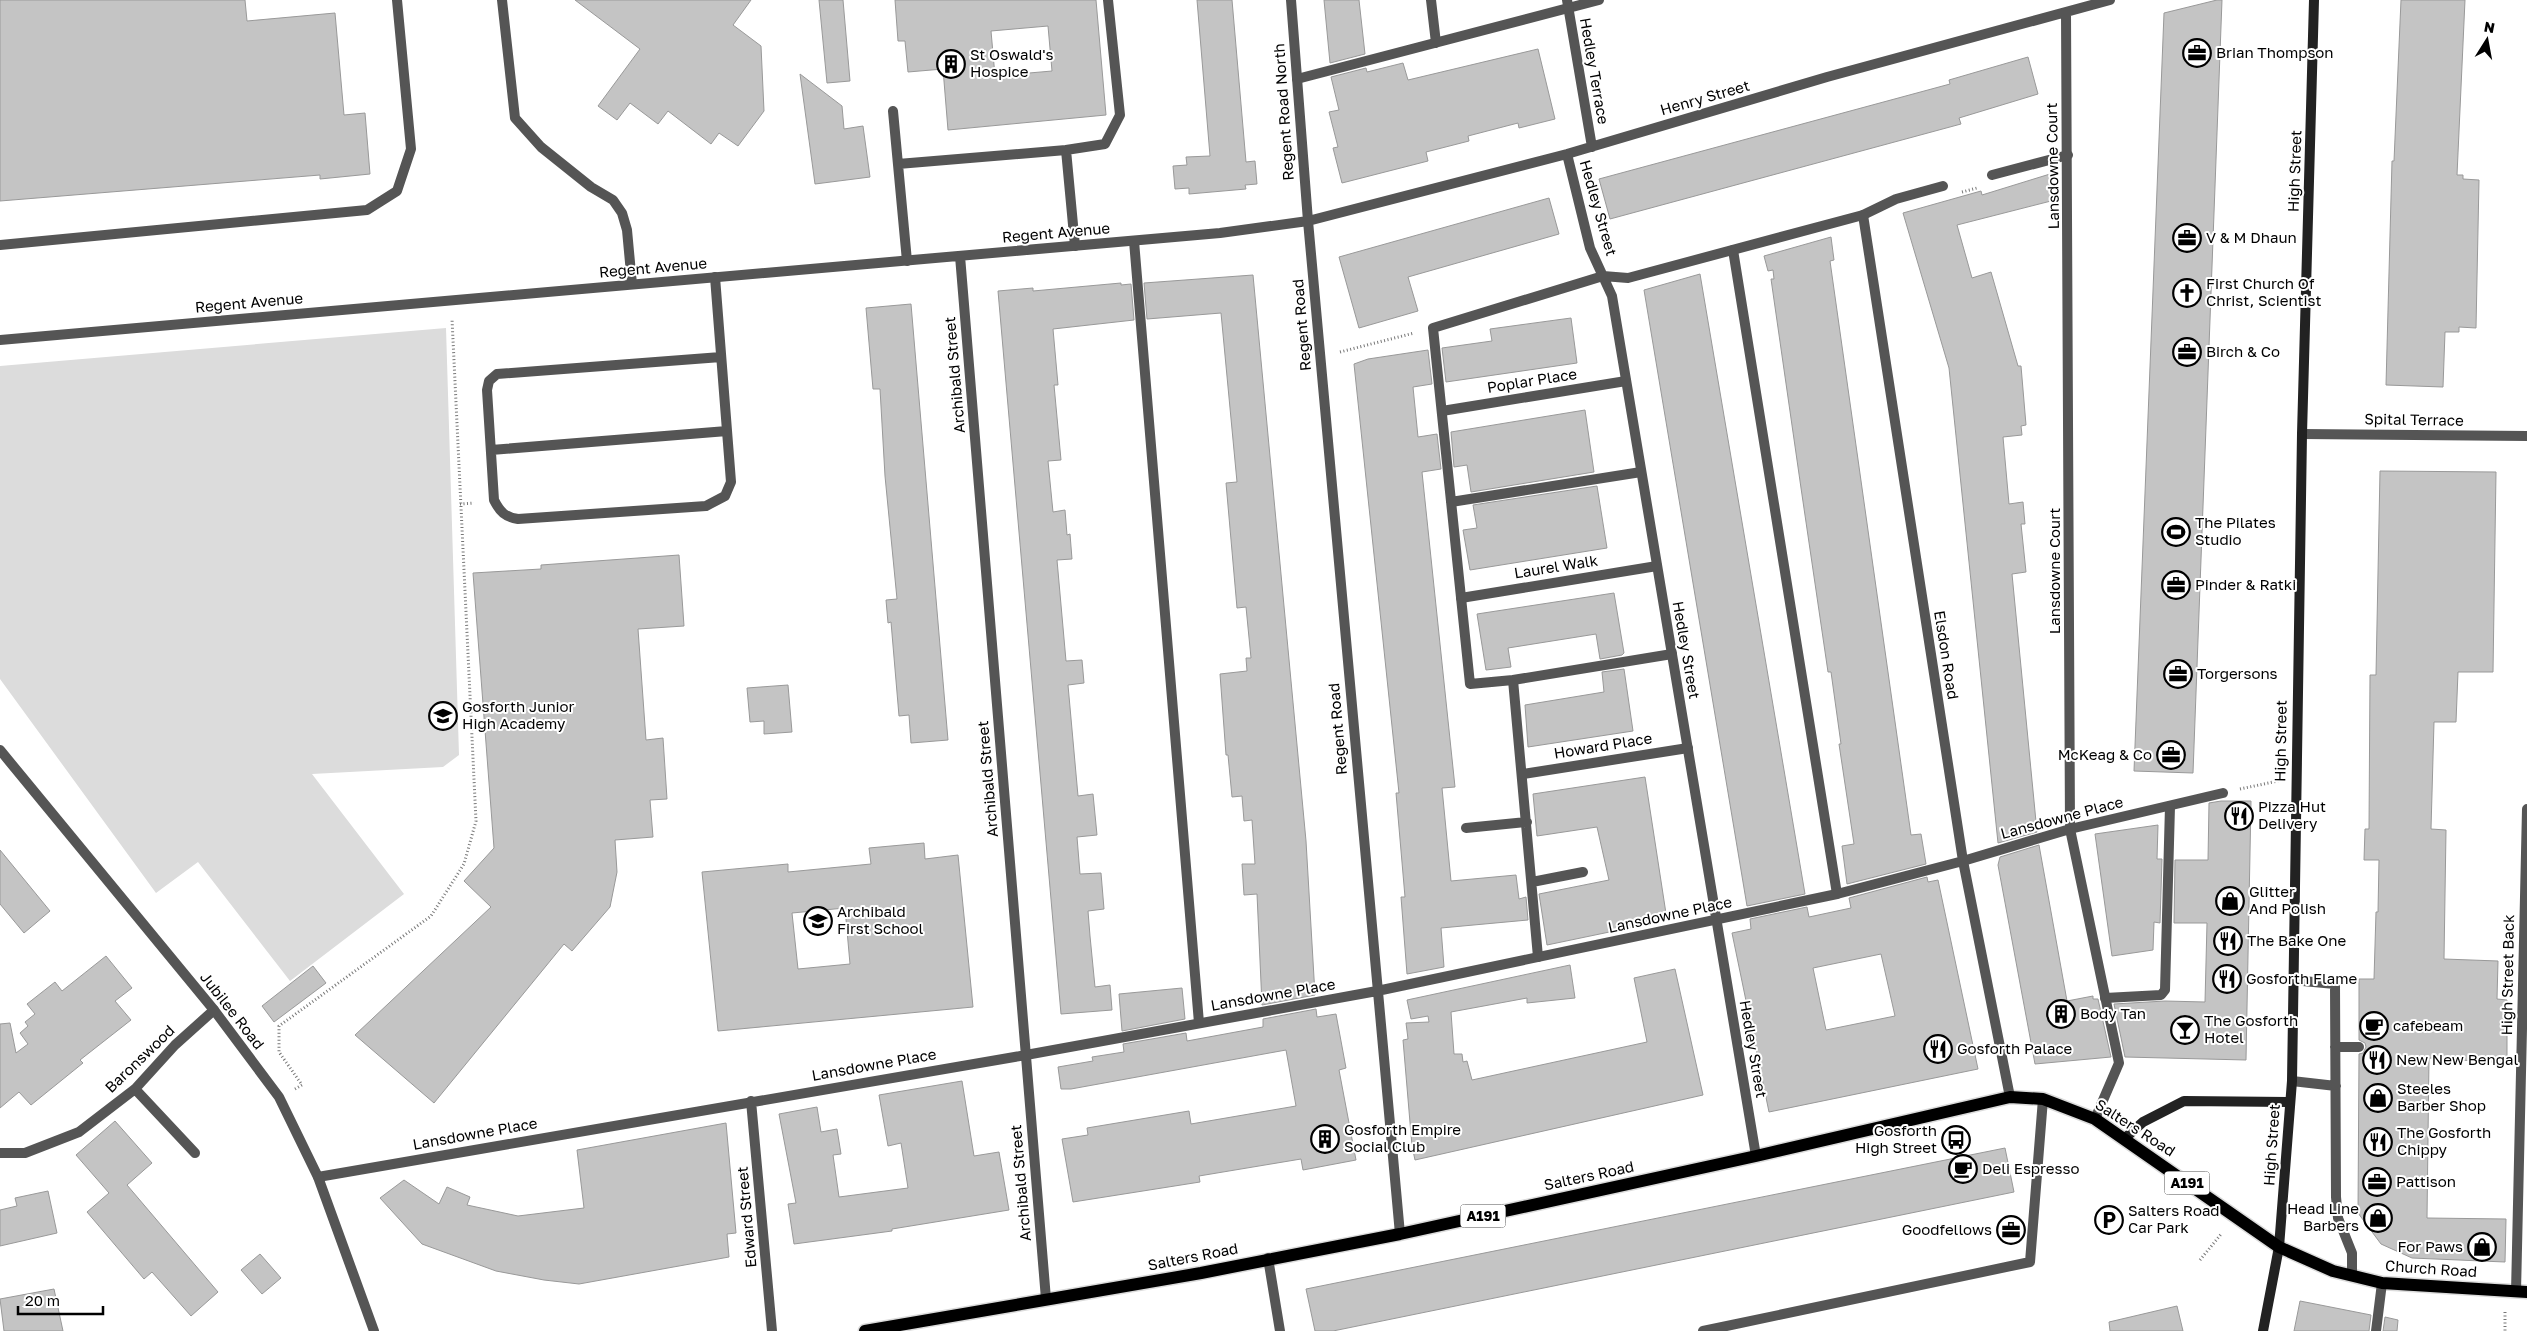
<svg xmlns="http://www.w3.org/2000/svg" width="2527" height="1331" font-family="'Golos Text',sans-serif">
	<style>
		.green { fill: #dcdcdc }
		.building { fill: #c4c4c4; stroke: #999; fill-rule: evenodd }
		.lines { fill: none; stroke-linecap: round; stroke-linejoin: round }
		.primary-casing { stroke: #dbdbdb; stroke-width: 15 }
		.path { stroke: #777; stroke-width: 3; stroke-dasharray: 1 2.5; stroke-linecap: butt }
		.service { stroke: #555; stroke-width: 10 }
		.pedestrian { stroke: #555; stroke-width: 10 }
		.minor { stroke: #555; stroke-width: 10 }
		.tertiary { stroke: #555; stroke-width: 10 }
		.secondary { stroke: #222; stroke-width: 10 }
		.primary { stroke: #000; stroke-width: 12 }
		.labels { text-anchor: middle; stroke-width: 4; stroke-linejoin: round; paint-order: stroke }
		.shield { fill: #fff; stroke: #4c4c4c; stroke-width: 1 }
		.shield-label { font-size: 14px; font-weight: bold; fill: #000 }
		.poi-label { font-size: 15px; fill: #000; stroke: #fff; text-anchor: start }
		.street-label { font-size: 15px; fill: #000; stroke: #fff }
	</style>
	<rect width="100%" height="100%" fill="#fff"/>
	<path class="green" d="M446,328L459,755L443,767L312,774L404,894L290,981L198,862L156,893L0,679V366Z"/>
	<path class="building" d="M0,0H245L247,21L335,13L344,115L365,113L370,174L320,179V175L0,201Z
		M575,0H751L733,25L761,46L764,111L738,146L719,133L711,144L668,111L658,124L630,103L617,120L598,106L640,49Z
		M819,0H843L850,81L827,83Z
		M895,0H1096L1106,115L948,130L943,69L908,72L905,41H898ZM1048,26L1052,71L995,76L991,31Z
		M1197,0H1232L1246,162L1255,161L1257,184L1245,185L1246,189L1189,194V188L1175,189L1173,166L1187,165L1186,157L1210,156Z
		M1324,0H1359L1365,54L1330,63Z
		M2217,0H2222L2193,773L2134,771L2164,13Z
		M2401,0H2465L2457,175H2463V179L2479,180L2476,328L2459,327V332H2445L2443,387L2386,385L2392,161H2394Z
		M1538,49L1555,119L1519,128L1518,123L1468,136L1469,141L1426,152L1428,161L1342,183L1333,148L1338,147L1329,112L1339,110L1331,77L1366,68L1367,72L1403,63L1408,80Z
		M2028,57L2038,94L1959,118L1961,124L1610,219L1599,179L1950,84L1949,80Z
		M800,74L842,106L844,129L863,126L870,177L815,184Z
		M2050,174L2051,201L1957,225L1972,278L1991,272L2018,366H2021L2026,425L2021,426L2022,435L2003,437L2009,504L2023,502L2025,524H2021L2026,572L2012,574L2037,832L1998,843L1949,368L1903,213L1981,191L1982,195Z
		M1549,198L1559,234L1408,277L1418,311L1359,328L1339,257Z
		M1831,237L1834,260L1830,261L1911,835L1921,834L1926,864L1847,884L1842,846L1854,844L1839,744H1841L1831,672H1828L1801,488L1771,279H1774L1773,270L1768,271L1764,256Z
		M1700,274L1805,894L1747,906L1644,290Z
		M1253,275L1306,841L1315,995L1262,1005L1257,894L1244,895L1242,864H1255L1252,820L1244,821L1242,796L1232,797L1228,755H1226L1220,674L1247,671L1246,658H1251L1246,607L1237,608L1226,483L1237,482L1221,313L1147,319L1144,283Z
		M1121,283V285L1131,284L1134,320L1053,329L1058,385H1054L1061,460L1048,461L1053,512L1065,510L1067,535L1070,534L1072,559L1057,560L1066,661L1082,660L1084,683L1068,685L1078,796L1093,794L1097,835L1077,837L1080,874L1101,873L1104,909L1088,911L1090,936L1095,987L1110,985L1112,1010L1061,1014L998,291L1033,288V291Z
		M911,304L948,740L911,743L909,715L899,716L891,622L888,623L886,600L897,599L885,476L880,389H873L866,308Z
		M1571,318L1577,363L1446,382L1442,348L1492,341L1490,329Z
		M1428,350L1432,384L1413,387L1418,437L1437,434L1441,469L1422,472L1455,787L1442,788L1451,881L1516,875L1519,899L1526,897L1528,920L1441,928L1444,967L1407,974L1401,897H1405L1396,793H1399L1354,364L1368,359Z
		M1585,410L1594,472L1471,492L1467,465L1454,467L1451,432Z
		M2380,471L2496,472L2493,672H2458L2456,722H2434L2431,829L2446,830L2444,959L2498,961L2497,999L2507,1000V1063L2429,1058L2427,1218L2506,1219L2505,1262L2412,1258L2381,1244L2358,1213L2359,1054L2363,1053L2366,1047L2365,1043L2359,1040V979H2374L2376,912H2378L2379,860H2364L2365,829H2369L2370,675H2376Z
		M1597,486L1607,548L1470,570L1463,530L1477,528L1473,505Z
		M679,555L684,626L638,629L646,740L663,738L667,799L650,800L653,837L615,840L617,872L610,907L572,951L564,944L434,1103L355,1035L491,907L464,881L494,848L473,573L541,569V565Z
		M1614,593L1624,653L1622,655L1600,659L1596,634L1508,648L1511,667L1486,670L1477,614Z
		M1624,669L1633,731L1528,747L1525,705L1604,692L1602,672Z
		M788,685L792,732L764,734V721L750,722L747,688Z
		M1645,777L1667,920L1547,945L1539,894L1609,880L1597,827L1537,836L1533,794Z
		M2221,801H2251L2246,1060L2125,1057L2114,1004L2165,1001L2205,1002L2207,923H2174L2175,860H2208L2209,803Z
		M2158,825L2157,859H2162L2160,923L2154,922L2153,950L2112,956L2095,834Z
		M924,843L925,859L958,855L973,1007L718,1031L702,872L788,864V872L871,864L869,848ZM845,908L850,964L798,969L792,913Z
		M2039,845L2067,1001L2093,996V999H2098L2111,1057L2035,1064L1998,865L2000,857Z
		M0,850L50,911L24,933L0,904Z
		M1927,877L1928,882L1938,880L1978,1069L1769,1112L1732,933L1751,929L1750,919L1807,907L1809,917L1851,908L1849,898ZM1881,954L1895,1016L1826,1030L1813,968Z
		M106,956L132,988L115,1001L131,1020L80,1060L83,1063L31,1105L19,1092L0,1108V1024L10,1023L16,1053L28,1044L20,1033L28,1026L25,1022L35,1014L27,1004L55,982L62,991Z
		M1570,965L1575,998L1527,1003V998L1451,1012L1454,1054H1462L1463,1062L1467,1061L1472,1080L1647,1042L1634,978L1675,969L1703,1095L1415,1160L1412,1146L1403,1040L1408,1039L1406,1023L1429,1022L1428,1016L1411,1019L1407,1000Z
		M313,966L326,983L274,1022L262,1006Z
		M1182,988L1185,1019L1122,1031L1119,994Z
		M1316,1009L1317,1017L1336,1014L1346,1068L1339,1070L1356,1160L1303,1170L1301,1159L1199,1176L1200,1182L1073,1202L1062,1139L1088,1135L1087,1128L1189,1111L1191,1124L1296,1106L1286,1050L1071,1089H1061L1058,1067L1093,1061L1092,1057L1124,1052L1123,1044L1186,1033L1187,1041L1263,1027V1019Z
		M962,1081L974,1156L999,1152L1009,1210L892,1229V1231L794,1244L788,1204L796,1203L779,1114L817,1107L821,1132L837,1129L841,1154L833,1155L839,1197L908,1188L901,1143L888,1146L879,1095Z
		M115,1121L152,1163L127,1185L218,1292L191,1316L152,1272L144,1279L87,1212L109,1193L76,1155Z
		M726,1123L736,1233L727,1234L729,1257L579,1284L544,1280L496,1271L422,1244L380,1198L404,1180L439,1204L447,1187L470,1197L467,1205L518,1216L584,1208L577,1150Z
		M2005,1148L2014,1192L1333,1331H1315L1306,1289Z
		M48,1191L57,1233L0,1246V1210L17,1206L15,1198Z
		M260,1254L281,1278L262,1294L241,1270Z
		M54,1289L63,1331H4L0,1299Z
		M2300,1301L2371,1315L2369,1331H2294Z
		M2177,1306L2183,1331H2110L2109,1322Z
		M2385,1317L2398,1320L2397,1331H2383Z"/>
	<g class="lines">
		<defs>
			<path id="primary" d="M865,1331L1201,1273L1400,1234L1756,1156L2010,1097L2043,1099L2095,1119L2279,1247L2333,1271L2382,1283L2527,1292"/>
		</defs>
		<use href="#primary" class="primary-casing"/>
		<path class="path" d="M1962,192L1977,188
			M1340,352L1414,333
			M460,504L474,503
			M2240,789L2278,781
			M295,1089L302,1085L279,1052V1026L431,916L464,864L476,821L452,319
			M2200,1260L2222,1233
			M2505,1312V1331"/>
		<path class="service" d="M502,0L515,118L541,147L591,187L613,200L622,213L627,230L632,284
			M1431,0L1436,43
			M1297,79L1599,0
			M893,111L907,261
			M1066,150L1105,144L1120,115L1108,0
			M898,164L1066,150L1075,246
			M1992,175L2068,155
			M1863,215L1896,199L1943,186
			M1134,241L1199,1023
			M0,245L367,210L397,191L411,149L397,0
			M1733,250L1837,894
			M715,277L731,482L725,496L706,506L518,519C505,517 500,512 494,500L487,390L489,381L497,374L721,357
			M491,450L727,431
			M1451,502L1641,472
			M1513,680L1672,654
			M1466,828L1527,822
			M1532,882L1583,872
			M1538,957L1513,680L1470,684L1433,328L1603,276
			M2292,980L2335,984L2336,1197L2338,1218L2352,1253V1276
			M2105,998L2161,995L2165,990L2170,806
			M2335,1047H2359
			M2292,1081L2336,1086
			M2516,1292L2527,809
			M1703,1331L2030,1262L2043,1099
			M2376,1331L2382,1283"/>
		<path class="pedestrian" d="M1442,411L1626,381
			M1461,598L1657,566
			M1523,774L1688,748"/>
		<path class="minor" d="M1291,0L1308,221L1400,1234
			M1567,0L1592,147
			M2066,13L2070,829L2119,1063L2095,1119
			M1567,154L1590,248L1612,296L1756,1156
			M960,256L1046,1299
			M1603,276L1628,278L1863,215L1963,861L2010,1097
			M0,340L1220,233L1308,221L1567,154L1827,77L2110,0
			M2302,434L2527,436
			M135,1089L195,1153
			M751,1101L772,1331
			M0,1153H25L79,1132L135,1089L175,1045L214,1010
			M318,1177L1026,1055L1377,991L1837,894L1963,861L2070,829L2223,793
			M1268,1258L1280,1331"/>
		<path class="tertiary" d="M0,750L214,1010L279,1097L318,1177L374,1331"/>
		<path class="secondary" d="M2124,1139L2143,1122L2184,1101L2290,1102
			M2263,1331L2279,1247L2292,1081L2302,434L2314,0"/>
		<use href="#primary" class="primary"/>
	</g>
	<defs>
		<symbol id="office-ring" viewBox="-11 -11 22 22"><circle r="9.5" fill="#fff" stroke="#000" stroke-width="1.5"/><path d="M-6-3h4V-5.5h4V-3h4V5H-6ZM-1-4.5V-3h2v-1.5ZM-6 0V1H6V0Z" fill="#000"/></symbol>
		<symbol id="building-ring" viewBox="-11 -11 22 22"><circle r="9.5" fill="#fff" stroke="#000" stroke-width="1.5"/><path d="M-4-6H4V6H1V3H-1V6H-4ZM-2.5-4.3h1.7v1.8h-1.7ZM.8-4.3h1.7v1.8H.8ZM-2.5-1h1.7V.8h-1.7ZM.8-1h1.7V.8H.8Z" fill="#000"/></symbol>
		<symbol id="church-ring" viewBox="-11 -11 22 22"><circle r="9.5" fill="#fff" stroke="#000" stroke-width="1.5"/><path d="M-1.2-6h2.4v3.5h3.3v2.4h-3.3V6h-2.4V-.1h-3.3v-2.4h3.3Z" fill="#000"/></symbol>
		<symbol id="stadium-ring" viewBox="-11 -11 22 22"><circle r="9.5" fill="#fff" stroke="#000" stroke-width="1.5"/><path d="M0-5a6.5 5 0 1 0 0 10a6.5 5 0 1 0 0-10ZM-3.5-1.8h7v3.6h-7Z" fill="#000"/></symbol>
		<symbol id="school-ring" viewBox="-11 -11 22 22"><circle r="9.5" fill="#fff" stroke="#000" stroke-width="1.5"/><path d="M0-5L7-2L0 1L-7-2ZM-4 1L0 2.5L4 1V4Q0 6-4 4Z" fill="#000"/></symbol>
		<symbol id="restaurant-ring" viewBox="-11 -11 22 22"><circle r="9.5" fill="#fff" stroke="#000" stroke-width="1.5"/><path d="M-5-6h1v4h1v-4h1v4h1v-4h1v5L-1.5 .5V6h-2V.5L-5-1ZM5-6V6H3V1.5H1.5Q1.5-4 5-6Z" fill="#000"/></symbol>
		<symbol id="shop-ring" viewBox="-11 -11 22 22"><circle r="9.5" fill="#fff" stroke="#000" stroke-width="1.5"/><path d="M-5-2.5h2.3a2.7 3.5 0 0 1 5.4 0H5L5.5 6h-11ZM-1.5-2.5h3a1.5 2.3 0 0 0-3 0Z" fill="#000"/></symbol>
		<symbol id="cafe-ring" viewBox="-11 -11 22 22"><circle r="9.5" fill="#fff" stroke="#000" stroke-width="1.5"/><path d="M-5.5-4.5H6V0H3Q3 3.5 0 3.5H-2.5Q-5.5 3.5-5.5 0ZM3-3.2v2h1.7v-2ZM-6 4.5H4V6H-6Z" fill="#000"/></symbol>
		<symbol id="bar-ring" viewBox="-11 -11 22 22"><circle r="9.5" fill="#fff" stroke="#000" stroke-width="1.5"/><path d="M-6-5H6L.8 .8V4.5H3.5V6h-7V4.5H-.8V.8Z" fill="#000"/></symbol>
		<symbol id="bus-ring" viewBox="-11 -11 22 22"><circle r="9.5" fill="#fff" stroke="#000" stroke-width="1.5"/><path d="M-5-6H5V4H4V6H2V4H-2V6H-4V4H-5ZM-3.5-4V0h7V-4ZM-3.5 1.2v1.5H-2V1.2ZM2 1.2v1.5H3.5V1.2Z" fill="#000"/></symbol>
		<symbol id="parking-ring" viewBox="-11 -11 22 22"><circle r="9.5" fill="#fff" stroke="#000" stroke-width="1.5"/><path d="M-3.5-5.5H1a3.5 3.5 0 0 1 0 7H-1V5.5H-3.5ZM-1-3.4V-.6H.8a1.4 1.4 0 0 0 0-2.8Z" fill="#000"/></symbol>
	</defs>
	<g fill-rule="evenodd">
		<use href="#office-ring" x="2181" y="37" width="32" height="32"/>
		<use href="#building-ring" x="935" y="48" width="32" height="32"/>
		<use href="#office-ring" x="2171" y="222" width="32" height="32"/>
		<use href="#church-ring" x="2171" y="277" width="32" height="32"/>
		<use href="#office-ring" x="2171" y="336" width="32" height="32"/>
		<use href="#stadium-ring" x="2160" y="516" width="32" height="32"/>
		<use href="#office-ring" x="2160" y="569" width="32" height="32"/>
		<use href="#office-ring" x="2162" y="658" width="32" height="32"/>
		<use href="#school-ring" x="427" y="700" width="32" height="32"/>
		<use href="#office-ring" x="2155" y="739" width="32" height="32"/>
		<use href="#restaurant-ring" x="2223" y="800" width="32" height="32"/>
		<use href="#shop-ring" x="2214" y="885" width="32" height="32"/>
		<use href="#school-ring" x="802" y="905" width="32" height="32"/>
		<use href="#restaurant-ring" x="2212" y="925" width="32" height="32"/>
		<use href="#restaurant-ring" x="2211" y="963" width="32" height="32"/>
		<use href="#building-ring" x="2045" y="998" width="32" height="32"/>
		<use href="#cafe-ring" x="2358" y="1010" width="32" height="32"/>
		<use href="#bar-ring" x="2169" y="1014" width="32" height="32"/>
		<use href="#restaurant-ring" x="1922" y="1033" width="32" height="32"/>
		<use href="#restaurant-ring" x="2361" y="1044" width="32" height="32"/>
		<use href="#shop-ring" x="2362" y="1082" width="32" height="32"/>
		<use href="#building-ring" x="1309" y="1123" width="32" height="32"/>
		<use href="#bus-ring" x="1940" y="1124" width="32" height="32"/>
		<use href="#restaurant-ring" x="2362" y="1126" width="32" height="32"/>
		<use href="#cafe-ring" x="1947" y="1153" width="32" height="32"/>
		<use href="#office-ring" x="2361" y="1166" width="32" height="32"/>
		<use href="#shop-ring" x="2362" y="1202" width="32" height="32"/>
		<use href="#parking-ring" x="2093" y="1204" width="32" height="32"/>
		<use href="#office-ring" x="1995" y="1214" width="32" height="32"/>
		<use href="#shop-ring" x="2466" y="1231" width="32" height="32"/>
	</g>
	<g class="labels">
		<g class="shield">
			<rect x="2164.5" y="1171.5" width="45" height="23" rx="4"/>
			<rect x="1460.5" y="1204.5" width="45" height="23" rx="4"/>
		</g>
		<g class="shield-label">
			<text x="2187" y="1188">A191</text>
			<text x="1483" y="1221">A191</text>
		</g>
		<g class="poi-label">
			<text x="2216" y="58">Brian Thompson</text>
			<text x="970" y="60">St Oswald's<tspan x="970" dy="17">Hospice</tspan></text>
			<text x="2206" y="243">V &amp; M Dhaun</text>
			<text x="2206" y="289">First Church Of<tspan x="2206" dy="17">Christ, Scientist</tspan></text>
			<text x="2206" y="357">Birch &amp; Co</text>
			<text x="2195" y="528">The Pilates<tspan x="2195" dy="17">Studio</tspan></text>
			<text x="2195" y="590">Pinder &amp; Ratki</text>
			<text x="2197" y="679">Torgersons</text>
			<text x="462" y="712">Gosforth Junior<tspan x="462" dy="17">High Academy</tspan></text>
			<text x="2152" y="760" text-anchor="end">McKeag &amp; Co</text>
			<text x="2258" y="812">Pizza Hut<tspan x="2258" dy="17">Delivery</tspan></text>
			<text x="2249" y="897">Glitter<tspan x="2249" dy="17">And Polish</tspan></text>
			<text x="837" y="917">Archibald<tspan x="837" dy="17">First School</tspan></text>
			<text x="2247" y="946">The Bake One</text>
			<text x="2246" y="984">Gosforth Flame</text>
			<text x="2080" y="1019">Body Tan</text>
			<text x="2204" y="1026">The Gosforth<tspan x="2204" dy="17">Hotel</tspan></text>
			<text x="2393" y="1031">cafebeam</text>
			<text x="1957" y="1054">Gosforth Palace</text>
			<text x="2396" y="1065">New New Bengal</text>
			<text x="2397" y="1094">Steeles<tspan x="2397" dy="17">Barber Shop</tspan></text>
			<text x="1344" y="1135">Gosforth Empire<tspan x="1344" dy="17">Social Club</tspan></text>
			<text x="1937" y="1136" text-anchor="end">Gosforth<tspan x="1937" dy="17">High Street</tspan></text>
			<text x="2397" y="1138">The Gosforth<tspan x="2397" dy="17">Chippy</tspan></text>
			<text x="1982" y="1174">Deli Espresso</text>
			<text x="2396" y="1187">Pattison</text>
			<text x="2359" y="1214" text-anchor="end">Head Line<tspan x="2359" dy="17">Barbers</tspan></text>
			<text x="2128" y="1216">Salters Road<tspan x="2128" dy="17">Car Park</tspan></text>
			<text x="1992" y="1235" text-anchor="end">Goodfellows</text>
			<text x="2463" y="1252" text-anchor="end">For Paws</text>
		</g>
		<g class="street-label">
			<text transform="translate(1594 71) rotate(80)" y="5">Hedley Terrace</text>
			<text transform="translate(1705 98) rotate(-16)" y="5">Henry Street</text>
			<text transform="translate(1284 112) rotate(-94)" y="5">Regent Road North</text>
			<text transform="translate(2053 166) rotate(-91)" y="5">Lansdowne Court</text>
			<text transform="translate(2295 171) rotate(-88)" y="5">High Street</text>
			<text transform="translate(1598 208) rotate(74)" y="5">Hedley Street</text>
			<text transform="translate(1056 233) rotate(-5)" y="5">Regent Avenue</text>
			<text transform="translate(653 268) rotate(-5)" y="5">Regent Avenue</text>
			<text transform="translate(249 303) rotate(-5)" y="5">Regent Avenue</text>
			<text transform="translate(1302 325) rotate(-95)" y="5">Regent Road</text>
			<text transform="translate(955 375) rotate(-95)" y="5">Archibald Street</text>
			<text transform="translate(1532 381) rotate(-9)" y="5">Poplar Place</text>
			<text transform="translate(2414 420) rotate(1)" y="5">Spital Terrace</text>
			<text transform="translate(1556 567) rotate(-9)" y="5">Laurel Walk</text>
			<text transform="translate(2055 571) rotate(-90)" y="5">Lansdowne Court</text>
			<text transform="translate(1686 650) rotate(80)" y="5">Hedley Street</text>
			<text transform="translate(1946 655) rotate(81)" y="5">Elsdon Road</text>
			<text transform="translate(1338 729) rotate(-95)" y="5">Regent Road</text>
			<text transform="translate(2281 741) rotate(-89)" y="5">High Street</text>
			<text transform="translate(1603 746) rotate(-9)" y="5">Howard Place</text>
			<text transform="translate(988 779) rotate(-95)" y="5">Archibald Street</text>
			<text transform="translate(2062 818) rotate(-15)" y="5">Lansdowne Place</text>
			<text transform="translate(1670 915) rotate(-12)" y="5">Lansdowne Place</text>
			<text transform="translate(2508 975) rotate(-89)" y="5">High Street Back</text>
			<text transform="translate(1273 995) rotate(-10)" y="5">Lansdowne Place</text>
			<text transform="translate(232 1011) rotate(52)" y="5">Jubilee Road</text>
			<text transform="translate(1753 1049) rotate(80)" y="5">Hedley Street</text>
			<text transform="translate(140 1059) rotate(-44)" y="5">Baronswood</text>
			<text transform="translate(874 1065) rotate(-10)" y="5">Lansdowne Place</text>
			<text transform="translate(2135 1128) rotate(33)" y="5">Salters Road</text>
			<text transform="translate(475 1134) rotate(-10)" y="5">Lansdowne Place</text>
			<text transform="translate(2272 1145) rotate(-86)" y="5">High Street</text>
			<text transform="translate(1589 1176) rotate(-12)" y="5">Salters Road</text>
			<text transform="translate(1021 1183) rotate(-95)" y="5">Archibald Street</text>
			<text transform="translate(747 1217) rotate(-95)" y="5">Edward Street</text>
			<text transform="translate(1193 1257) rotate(-11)" y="5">Salters Road</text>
			<text transform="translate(2431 1269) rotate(4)" y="5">Church Road</text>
		</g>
	</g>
	<g transform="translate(2487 40) rotate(11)" stroke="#ffffff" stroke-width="4" paint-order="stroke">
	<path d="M0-4L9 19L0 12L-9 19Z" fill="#000000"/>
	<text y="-8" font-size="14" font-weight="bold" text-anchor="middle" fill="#000000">N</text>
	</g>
	<path d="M18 1306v8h85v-8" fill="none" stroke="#000000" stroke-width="2.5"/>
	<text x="25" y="1306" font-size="15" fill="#000000" stroke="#ffffff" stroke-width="4" paint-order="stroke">20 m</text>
</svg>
